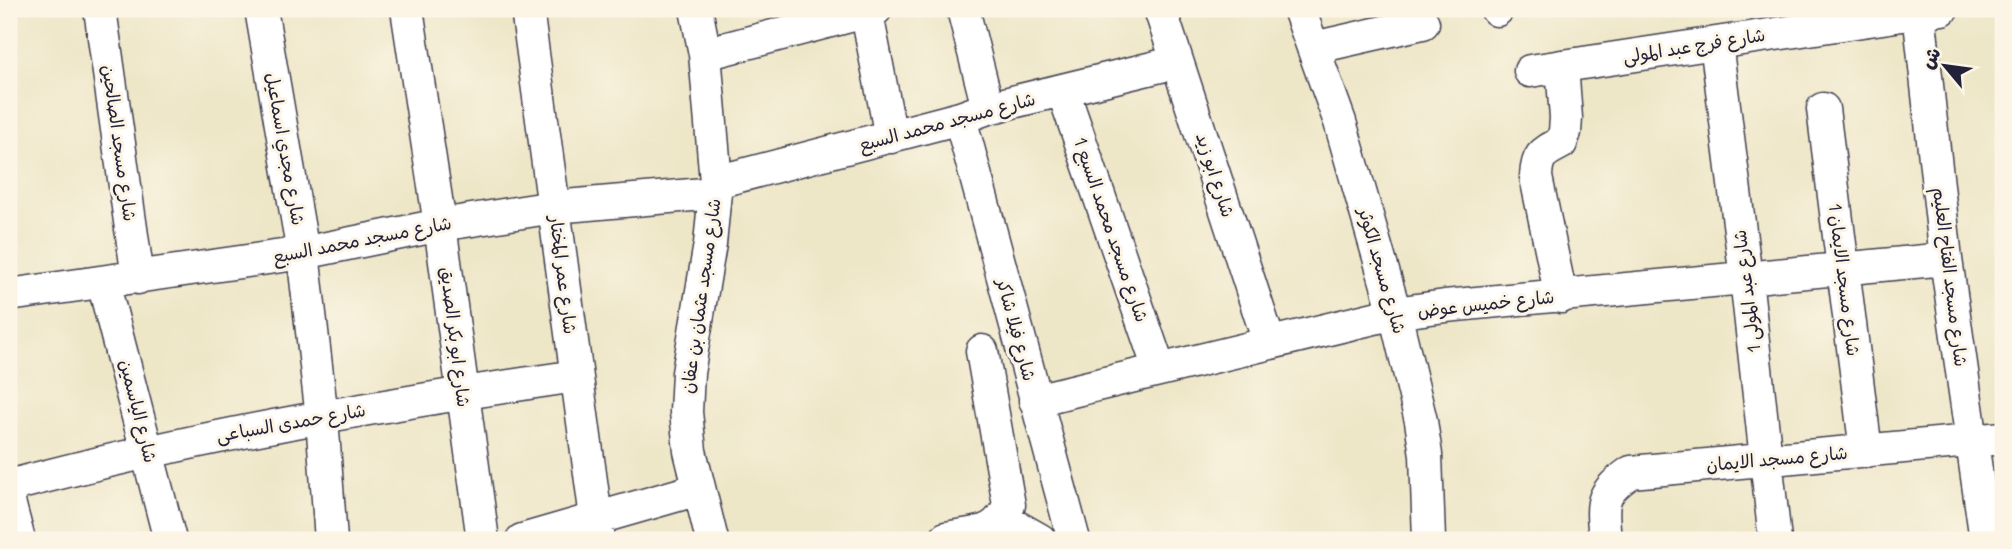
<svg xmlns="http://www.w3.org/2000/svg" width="2012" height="549" font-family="Delius,'Playpen Sans Arabic',sans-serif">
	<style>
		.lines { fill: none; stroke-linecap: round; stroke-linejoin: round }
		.minor-casing { stroke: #403f50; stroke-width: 35 }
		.minor { stroke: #fff; stroke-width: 32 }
		.labels { text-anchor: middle; stroke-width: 6; stroke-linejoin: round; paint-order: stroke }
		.street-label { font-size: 18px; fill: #22223b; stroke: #fcf5e5 }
	</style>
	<rect width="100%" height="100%" fill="#fcf5e5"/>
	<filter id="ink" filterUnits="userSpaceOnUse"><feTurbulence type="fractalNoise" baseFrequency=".0143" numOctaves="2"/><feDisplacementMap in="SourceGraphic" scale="14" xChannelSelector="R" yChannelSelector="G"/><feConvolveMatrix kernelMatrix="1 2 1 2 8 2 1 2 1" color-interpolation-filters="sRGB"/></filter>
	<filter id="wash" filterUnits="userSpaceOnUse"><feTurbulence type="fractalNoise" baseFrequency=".00686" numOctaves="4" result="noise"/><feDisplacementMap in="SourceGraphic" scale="28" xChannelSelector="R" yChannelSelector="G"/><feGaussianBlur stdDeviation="1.57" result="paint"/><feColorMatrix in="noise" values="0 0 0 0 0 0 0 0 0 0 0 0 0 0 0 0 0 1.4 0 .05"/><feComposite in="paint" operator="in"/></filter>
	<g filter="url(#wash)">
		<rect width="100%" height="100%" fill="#ede6c7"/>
	</g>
	<g filter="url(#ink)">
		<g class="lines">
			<defs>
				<path id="minor" d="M100,9L138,278
					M261,9L303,253L322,418L331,540
					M407,9L440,225L483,540
					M527,9L599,540
					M696,9L705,54L716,182L710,244L688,373L686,412L690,451L712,540
					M866,9L891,137
					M963,9L988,108
					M1160,9L1269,342
					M1299,9L1340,122L1395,313L1421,421L1426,455L1429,540
					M1497,9V10
					M1919,12L1946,259L1986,540
					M1716,43L1746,278L1775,540
					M1313,48L1423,23
					M705,54L876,9
					M1530,71L1942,9
					M1063,91L1159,369
					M1823,109L1866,451
					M960,118L1074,540
					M716,182L960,118L988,108L1177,62
					M103,282L170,540
					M9,295L303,253L440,225L554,207L715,193
					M1561,297L1536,177C1537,155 1542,153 1561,143L1565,132L1566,118L1562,66
					M1035,400L1395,313L1445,306L1946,259
					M9,486C195,436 386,404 576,376
					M9,502L19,540
					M1003,519L1040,540
					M946,538C976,532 996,536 1009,505L982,351
					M522,540L699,489
					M1605,540C1602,503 1598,495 1631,472L2003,438"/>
			</defs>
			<use href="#minor" class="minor-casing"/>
			<use href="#minor" class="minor"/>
		</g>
	</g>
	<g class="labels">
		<g class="street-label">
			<text transform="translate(1694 46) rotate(-9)" y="6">شارع فرج عبد المولى</text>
			<text transform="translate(947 122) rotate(-15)" y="6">شارع مسجد محمد السبع</text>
			<text transform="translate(119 143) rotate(82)" y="6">شارع مسجد الصالحين</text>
			<text transform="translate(285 149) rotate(80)" y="6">شارع مجدي اسماعيل</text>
			<text transform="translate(1215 175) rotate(72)" y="6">شارع ابو زيد</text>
			<text transform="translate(1111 230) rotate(71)" y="6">شارع مسجد محمد السبع 1</text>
			<text transform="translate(362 240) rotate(-11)" y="6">شارع مسجد محمد السبع</text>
			<text transform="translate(1382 271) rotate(74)" y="6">شارع مسجد الكوثر</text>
			<text transform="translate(563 275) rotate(83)" y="6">شارع عمر المختار</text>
			<text transform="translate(1950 277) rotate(83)" y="6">شارع مسجد الفتاح العليم</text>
			<text transform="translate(1844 280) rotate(83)" y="6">شارع مسجد الايمان 1</text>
			<text transform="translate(1747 291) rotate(-97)" y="6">شارع عبد المولى 1</text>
			<text transform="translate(701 296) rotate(-82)" y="6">شارع مسجد عثمان بن عفان</text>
			<text transform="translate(1486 304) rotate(-6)" y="6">شارع خميس عوض</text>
			<text transform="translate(1016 330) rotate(75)" y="6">شارع فيلا شاكر</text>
			<text transform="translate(455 337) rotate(83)" y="6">شارع ابو بكر الصديق</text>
			<text transform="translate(138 411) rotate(76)" y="6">شارع الياسمين</text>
			<text transform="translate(291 423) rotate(-10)" y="6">شارع حمدى السباعى</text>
			<text transform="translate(1777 459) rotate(-5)" y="6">شارع مسجد الايمان</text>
		</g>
	</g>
	<rect width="2012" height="549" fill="none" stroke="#fcf5e5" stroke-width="35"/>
	<g transform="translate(1945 66) rotate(299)" stroke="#fcf5e5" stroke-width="5" paint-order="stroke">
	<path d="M0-5L12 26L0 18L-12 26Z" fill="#22223b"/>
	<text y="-10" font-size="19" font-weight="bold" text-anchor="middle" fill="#22223b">ش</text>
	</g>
</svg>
